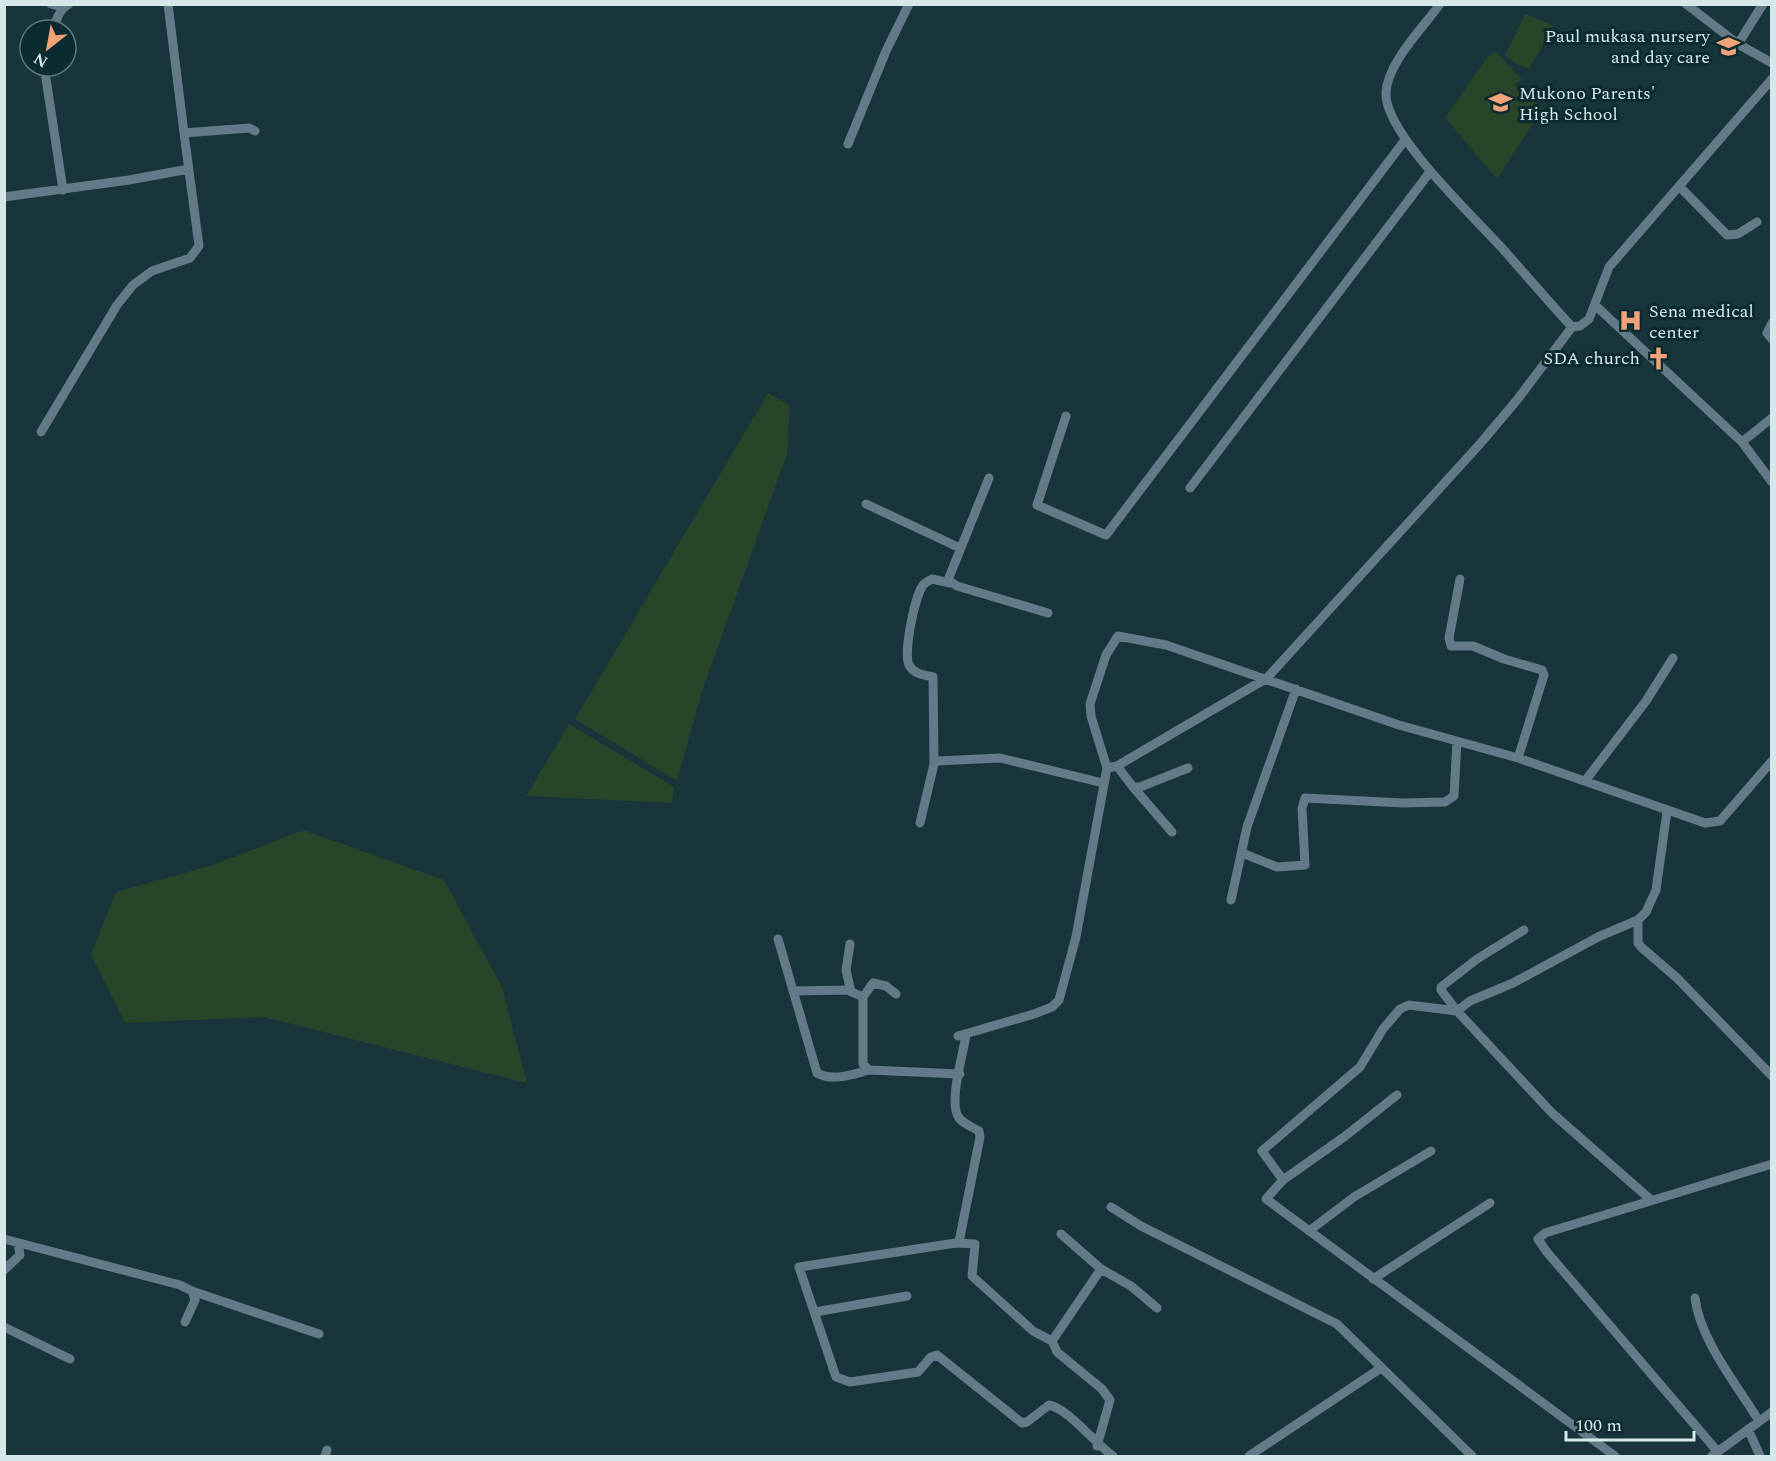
<svg xmlns="http://www.w3.org/2000/svg" width="1776" height="1461" font-family="Spectral,serif">
	<style>
		.green { fill: #284529 }
		.lines { fill: none; stroke-linecap: round; stroke-linejoin: round }
		.minor { stroke: #657a89; stroke-width: 9 }
		.labels { text-anchor: middle; stroke-width: 6; stroke-linejoin: round; paint-order: stroke }
		.poi-label { font-size: 18px; fill: #d6e7e9; stroke: #0c2b30; text-anchor: end }
	</style>
	<rect width="100%" height="100%" fill="#17353a"/>
	<path class="green" d="M1525,14L1554,26L1529,69L1518,65L1505,55Z
		M1496,52L1522,79L1514,85L1543,108L1497,179L1445,118L1487,57Z
		M768,393L790,406L787,454L702,691L677,781L575,719Z
		M569,724L674,787L672,803L526,796Z
		M303,830L444,880L502,987L527,1083L264,1017L125,1023L91,955L116,892L213,865Z"/>
	<g class="lines">
		<path class="minor" d="M51,4L63,7
			M168,4L184,133L249,128L255,131
			M1440,4C1423,28 1387,63 1386,93C1384,133 1474,217 1502,248C1525,274 1548,301 1572,327
			M1686,4L1738,44L1772,63
			M54,30C56,19 59,10 69,4
			M1738,44L1763,4
			M46,66L45,72L63,190
			M848,144L886,51L909,4
			M1679,186L1727,235L1738,234L1757,222
			M4,197L129,180L189,169
			M1596,306L1742,442L1772,482
			M1772,323L1767,333L1772,339
			M1066,416L1037,505L1106,535L1405,140
			M41,432L117,305L133,285L152,271L190,258L199,246L184,133
			M1742,442L1772,418
			M989,478L948,580L957,586L1048,613
			M1190,488L1430,172
			M866,504L960,548
			M1460,579L1449,638L1451,646H1473L1504,659L1542,670L1544,675L1518,758
			M934,764L933,677C923,675 914,674 909,665C903,654 915,593 924,584C926,582 929,581 932,579L950,583
			M1117,766L1133,787H1140L1188,768
			M1107,768L1117,766L1267,678L1479,445L1517,400L1572,327L1580,326L1589,319L1609,267L1772,79
			M1585,781L1646,701L1673,658
			M1133,787L1172,832
			M920,823L934,764L937,761L1000,758L1103,783
			M1242,853L1277,867L1305,865L1302,808L1305,798L1403,803L1445,802L1454,796L1457,741
			M1231,900L1247,827L1296,689
			M1638,920V943L1641,947L1677,978L1772,1076
			M1524,930L1477,959L1441,987V990L1457,1011L1552,1113L1651,1200
			M778,939L817,1073C833,1082 853,1074 869,1070
			M850,944L846,970L851,992
			M793,991L847,990L863,997
			M896,994L886,986L873,983L863,997V1064L869,1070L960,1074
			M958,1036L1034,1014L1052,1007L1059,1000L1076,937L1107,768L1091,716L1090,704L1106,655L1118,636L1166,645L1399,725L1518,758L1705,823L1720,821L1772,761
			M1397,1095L1344,1137L1283,1180L1266,1199L1615,1456
			M1283,1180L1262,1151L1360,1067L1383,1029L1400,1009L1409,1005L1457,1011L1470,1001L1513,983L1598,937L1638,920L1646,912L1656,890L1667,811
			M1111,1207L1141,1226L1337,1324L1472,1456
			M1309,1231L1354,1197L1431,1151
			M4,1239L180,1285L192,1291L195,1300L185,1322
			M959,1242L980,1137L979,1131C972,1127 964,1124 959,1118C948,1103 963,1055 966,1035
			M1101,1269L1131,1286L1157,1308
			M4,1270L20,1255L18,1243
			M1373,1279L1490,1203
			M192,1291L319,1334
			M1695,1298C1700,1340 1737,1385 1759,1421
			M815,1312L907,1296
			M4,1327L70,1359
			M1052,1341L1101,1269L1061,1234
			M1748,1429L1760,1456
			M1097,1446L1110,1400L1102,1389L1057,1352L1052,1341L1033,1331L972,1276L975,1244L956,1243L799,1267L836,1377L850,1382L918,1372L931,1357L937,1355L1022,1423L1027,1422L1049,1405C1069,1409 1094,1443 1113,1456
			M1718,1452L1546,1251L1538,1239L1545,1233L1772,1164
			M325,1456L327,1450
			M1249,1456L1381,1368
			M1712,1456L1772,1412"/>
	</g>
	<defs>
		<symbol id="school-bare" viewBox="-9 -9 18 18"><path d="M0-5L7-2L0 1L-7-2ZM-4 1L0 2.5L4 1V4Q0 6-4 4Z" fill="#efa377" stroke="#0c2b30" stroke-width="2.5" paint-order="stroke"/></symbol>
		<symbol id="hospital-bare" viewBox="-9 -9 18 18"><path d="M-5-5h3v3.5h4V-5h3V5h-3V1.5h-4V5h-3Z" fill="#efa377" stroke="#0c2b30" stroke-width="2.5" paint-order="stroke"/></symbol>
		<symbol id="church-bare" viewBox="-9 -9 18 18"><path d="M-1.2-6h2.4v3.5h3.3v2.4h-3.3V6h-2.4V-.1h-3.3v-2.4h3.3Z" fill="#efa377" stroke="#0c2b30" stroke-width="2.5" paint-order="stroke"/></symbol>
	</defs>
	<g fill-rule="evenodd">
		<use href="#school-bare" x="1712" y="30" width="33" height="33"/>
		<use href="#school-bare" x="1484" y="86" width="33" height="33"/>
		<use href="#hospital-bare" x="1614" y="304" width="33" height="33"/>
		<use href="#church-bare" x="1642" y="342" width="33" height="33"/>
	</g>
	<g class="labels">
		<g class="poi-label">
			<text x="1710" y="42">Paul mukasa nursery<tspan x="1710" dy="21">and day care</tspan></text>
			<text x="1519" y="99" text-anchor="start">Mukono Parents'<tspan x="1519" dy="21">High School</tspan></text>
			<text x="1649" y="317" text-anchor="start">Sena medical<tspan x="1649" dy="21">center</tspan></text>
			<text x="1640" y="364">SDA church</text>
		</g>
	</g>
	<rect width="1776" height="1461" fill="none" stroke="#d6e7e9" stroke-width="12"/>
	<g transform="translate(48 48) rotate(211)"><circle r="28" fill="#0c2b30" stroke="#5d767a" stroke-width="1.5"/>
	<path d="M0-4.5L10 22L0 15L-10 22Z" fill="#efa377"/>
	<text y="-9" font-size="16" font-weight="bold" text-anchor="middle" fill="#d6e7e9">N</text>
	</g>
	<path d="M1566 1431v9h128v-9" fill="none" stroke="#d6e7e9" stroke-width="3"/>
	<text x="1575" y="1431" font-size="18" fill="#d6e7e9" stroke="#0c2b30" stroke-width="4.5" paint-order="stroke">100 m</text>
</svg>
